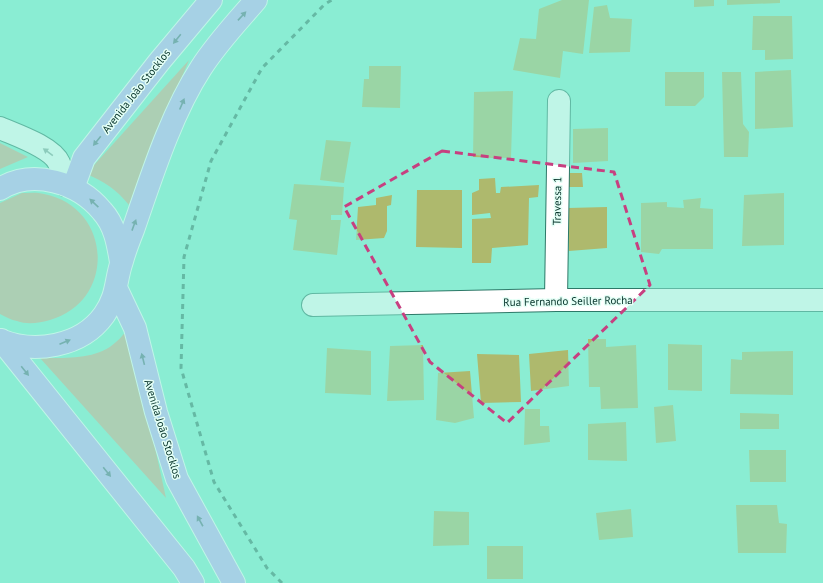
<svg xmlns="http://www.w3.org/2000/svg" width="823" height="583" font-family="'PT Sans',sans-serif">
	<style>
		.green { fill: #d6ab8f }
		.building { fill: #aeb96d }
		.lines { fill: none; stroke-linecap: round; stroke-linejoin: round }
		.minor-casing { stroke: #2d7968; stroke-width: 24 }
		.major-casing { stroke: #fff; stroke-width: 24 }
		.minor { stroke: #fff; stroke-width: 22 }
		.major { stroke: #c7b0fa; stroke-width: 22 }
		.rail { stroke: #397a6b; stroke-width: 3; stroke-dasharray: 5 5; stroke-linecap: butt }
		.oneway { fill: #5d6b88 }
		.oneway2 { fill: #8fa39f }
		.marked { fill: none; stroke: #c74080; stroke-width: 3; stroke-dasharray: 8 5; stroke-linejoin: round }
		.labels { text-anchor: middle; stroke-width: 3; stroke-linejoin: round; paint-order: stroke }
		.street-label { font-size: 11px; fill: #06332a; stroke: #e4fff6 }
	</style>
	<rect width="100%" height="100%" fill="#8bedd3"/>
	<path class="green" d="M189,60L129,205C117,190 104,181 86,174Z
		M0,143L28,157L0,169Z
		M22,193C29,193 37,192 44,194C112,207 117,301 50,320C40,323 27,325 17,321C11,320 6,317 0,314V203Z
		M129,328L166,498L40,358C65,358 97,360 116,342C121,338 125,332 129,328Z"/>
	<path class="building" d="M562,0H589L583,54L563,51L560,78L513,70L520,38L536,39L539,9Z
		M694,0H714V6L694,7Z
		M727,0H780V3L727,5Z
		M607,5L610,18L632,19L630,52L589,53L594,7Z
		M753,16H792L793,59L765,60V50H752Z
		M369,66H401L400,108L362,107L364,79H369Z
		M791,70L793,127L755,129V72Z
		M665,72H704V97L695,106H665Z
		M722,72H741L743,124L749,132L748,157H724Z
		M513,91L511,158L473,157L474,92Z
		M608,128V161L573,163V129Z
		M326,140L351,142L344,183L320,180Z
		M568,173H582L583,187H568Z
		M495,178L496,193H500L501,187L539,185L538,197L529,198L528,245L492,248L491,263H472V219L491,218L490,213L472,215V193L479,190V179Z
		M294,184L344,187L342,215H331V220H341L337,255L293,250L297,220L289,219Z
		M417,190H462V248L416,247Z
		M784,193V245L742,246L744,195Z
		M392,195L391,205L387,206V231L384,238L356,240L358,207L376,205V198Z
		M701,198L700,208L713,209V249H662L659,254L641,252V203L667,202V207L684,208L683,200Z
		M607,207V248L569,251L568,208Z
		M588,339H606V347L636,345L638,408L601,409L600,387H589Z
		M668,344L702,345V391L668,390Z
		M423,345L424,400L387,401L390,346Z
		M327,348L371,351V395L325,393Z
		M568,350L569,386L531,391L529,354Z
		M793,351V395L730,394L731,359L742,360V352Z
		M477,354L519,355L521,402L481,403Z
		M470,371L474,418L455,423L436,420L438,373Z
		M673,405L676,441L656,443L654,407Z
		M525,409H540V426H549L550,442L524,445Z
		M740,413L779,414V429H740Z
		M626,422L627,461L588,460V424Z
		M749,450H786V482H750Z
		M736,505H777L779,523L787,524L786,553H738Z
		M631,509L633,537L599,540L596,513Z
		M434,511L469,512V545L433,546Z
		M487,546H523V579H487Z"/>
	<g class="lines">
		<defs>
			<path id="minor" d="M0,128C16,135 52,147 59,163C62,170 63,178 65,185
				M556,300L559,101
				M313,305L556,300H823"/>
			<path id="major" d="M73,188L84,158L159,62L211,0
				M0,189C33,168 79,183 102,211C115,225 118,244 121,262
				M117,290L135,328L156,412L177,479L234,583
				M0,340C34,354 81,347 104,315C118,295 115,281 122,261C125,250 129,240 133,230C151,178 171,114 201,68C217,43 237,22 256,0
				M1,340L184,568L193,583"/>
		</defs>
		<use href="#minor" class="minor-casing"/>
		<use href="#major" class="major-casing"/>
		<use href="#minor" class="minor"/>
		<use href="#major" class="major"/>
		<path class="rail" d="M282,583L267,568L214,482L181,368L184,257L211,161L262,68L325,4L332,0"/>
	</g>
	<defs><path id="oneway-solid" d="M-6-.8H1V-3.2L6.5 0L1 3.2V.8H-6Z"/></defs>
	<g class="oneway">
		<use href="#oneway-solid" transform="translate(242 16) rotate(-47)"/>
		<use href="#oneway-solid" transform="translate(177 39) rotate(129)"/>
		<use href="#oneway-solid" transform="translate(182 104) rotate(-67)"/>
		<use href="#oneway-solid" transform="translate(97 141) rotate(129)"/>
		<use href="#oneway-solid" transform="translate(94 203) rotate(-137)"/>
		<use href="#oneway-solid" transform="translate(134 225) rotate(-70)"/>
		<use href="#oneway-solid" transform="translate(65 342) rotate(-23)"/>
		<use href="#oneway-solid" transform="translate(143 359) rotate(-104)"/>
		<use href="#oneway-solid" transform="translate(25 371) rotate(51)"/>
		<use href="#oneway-solid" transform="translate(107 472) rotate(51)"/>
		<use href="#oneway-solid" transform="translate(200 521) rotate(-119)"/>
	</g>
	<use class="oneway2" href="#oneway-solid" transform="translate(48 152) rotate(-144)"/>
	<path d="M0 0H823V583H0ZM442,151L614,172L650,285L507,423L430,362L344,207Z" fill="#8bedd3" fill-opacity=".55" fill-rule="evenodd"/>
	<path class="marked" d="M442,151L614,172L650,285L507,423L430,362L344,207Z"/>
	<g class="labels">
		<g class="street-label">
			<text transform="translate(136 91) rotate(-52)" y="4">Avenida João Stocklos</text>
			<text transform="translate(557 201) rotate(-89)" y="4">Travessa 1</text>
			<text transform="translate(568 301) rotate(-1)" y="4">Rua Fernando Seiller Rocha</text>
			<text transform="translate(163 429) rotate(73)" y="4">Avenida João Stocklos</text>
		</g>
	</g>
</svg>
